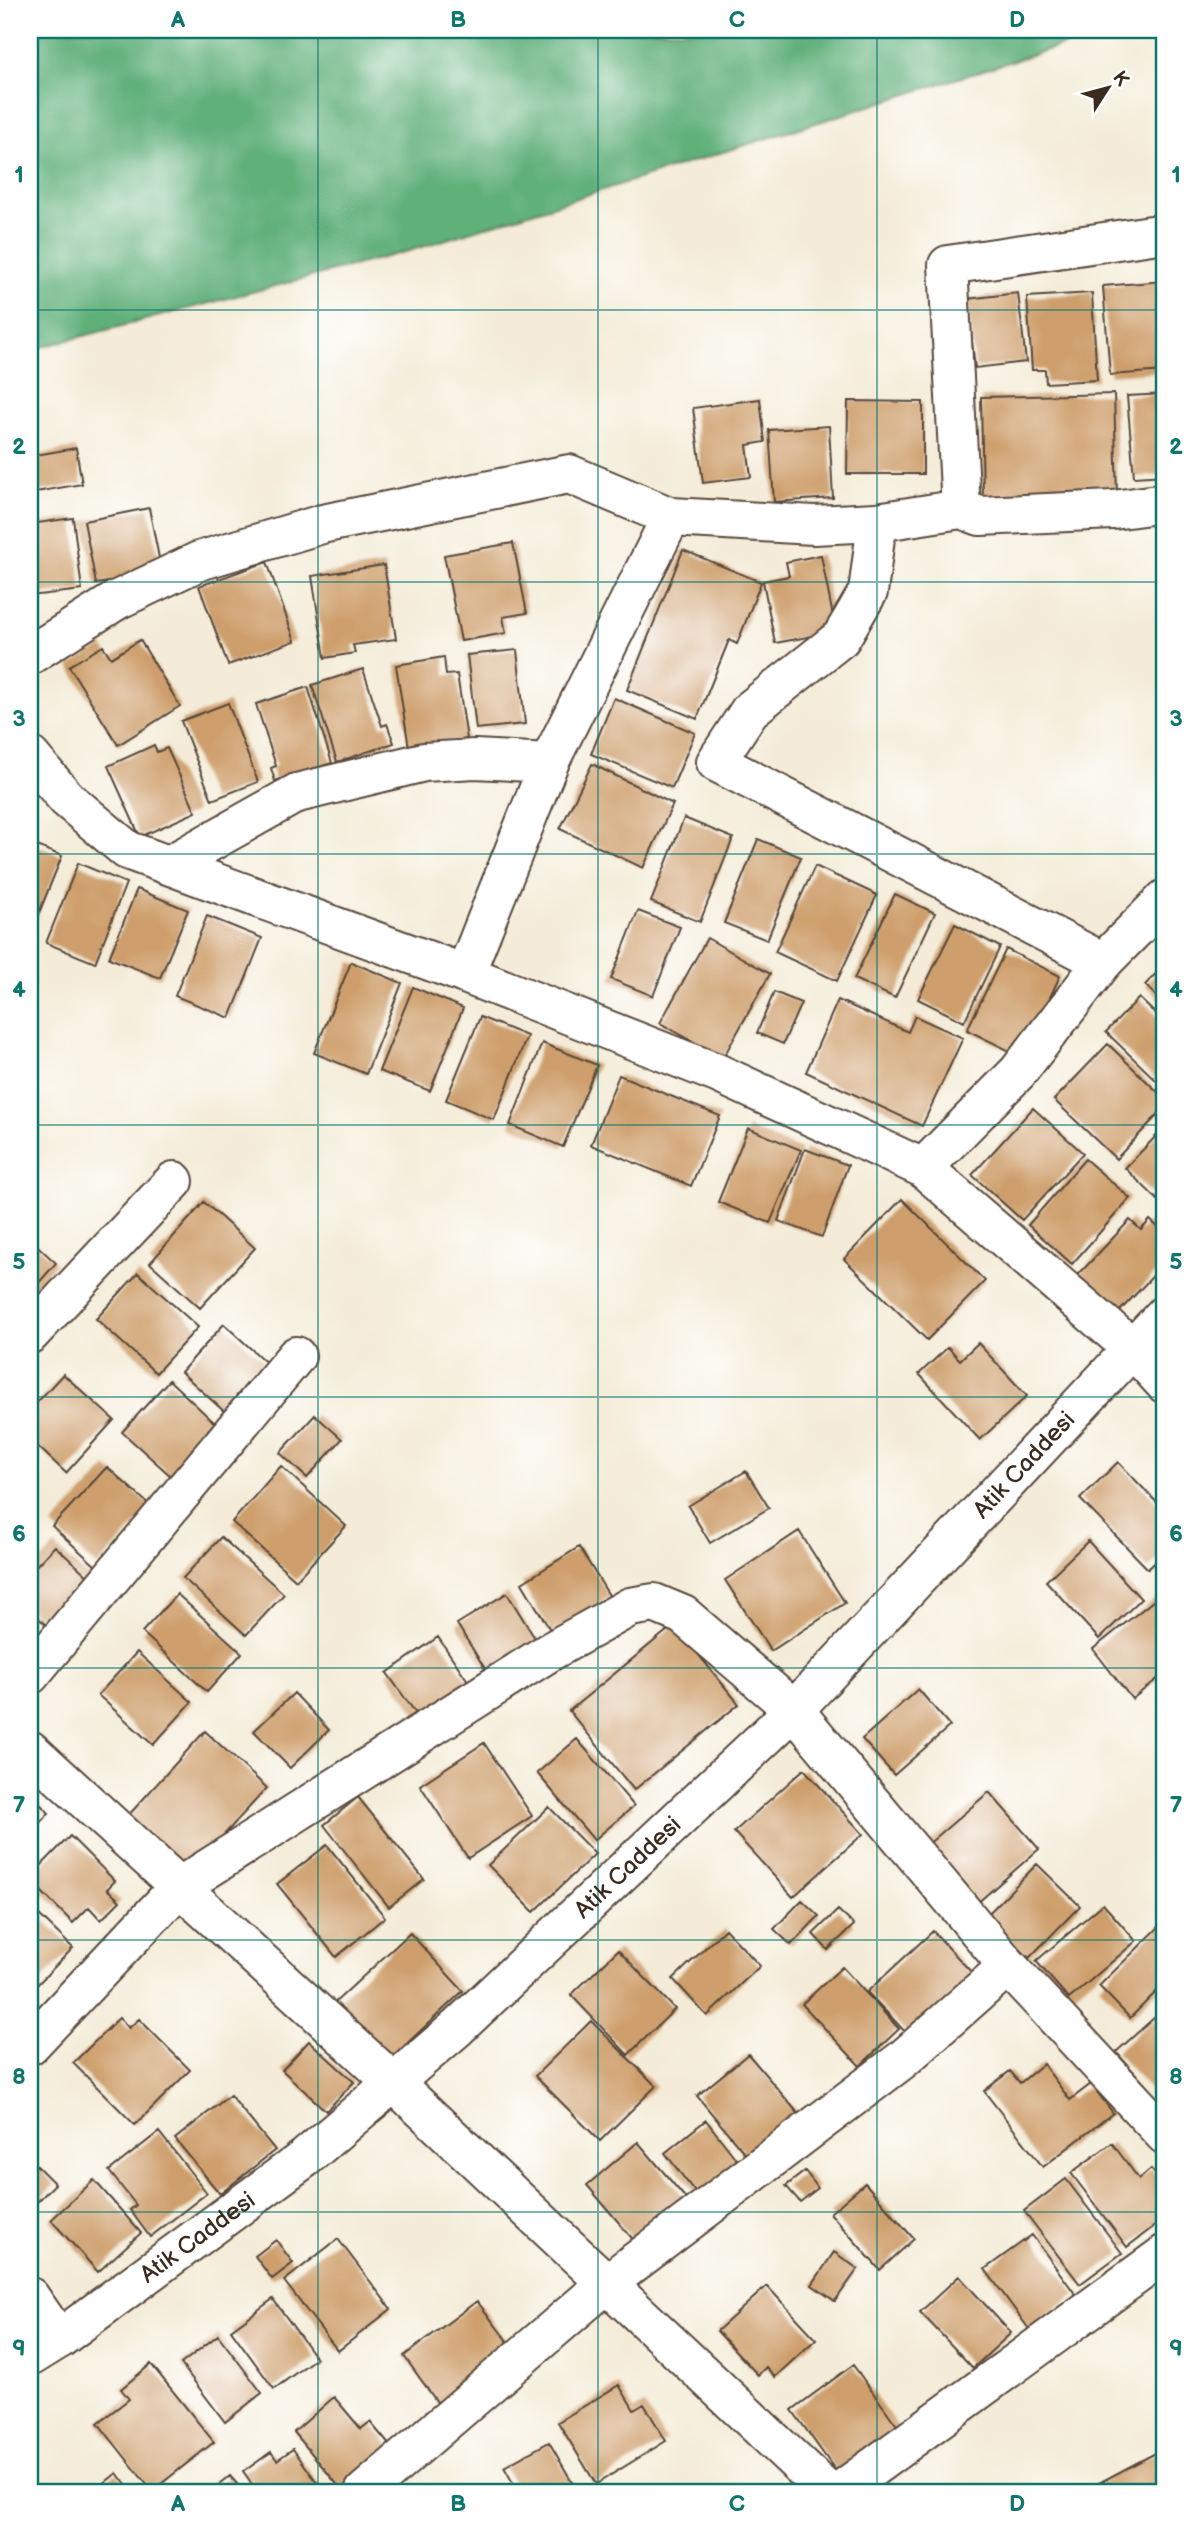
<svg xmlns="http://www.w3.org/2000/svg" width="1195" height="2522" font-family="'Balsamiq Sans',sans-serif">
	<style>
		.forest { fill: #61b07a; stroke: #4e6d4c; stroke-width: 2 }
		.building { fill: #ce9f6c }
		.lines { fill: none; stroke-linecap: round; stroke-linejoin: round }
		.minor-casing { stroke: #57473a; stroke-width: 42 }
		.minor { stroke: #fff; stroke-width: 38 }
		.grid { fill: none; stroke: #0f766e; stroke-width: 2; stroke-opacity: 0.55 }
		.labels { text-anchor: middle; stroke-width: 5; stroke-linejoin: round; paint-order: stroke }
		.street-label { font-size: 24px; fill: #3b2a1e; stroke: #fff }
		.neatline { fill: none; stroke: #0f766e; stroke-width: 2.5 }
		.grid-label { font-size: 23px; text-anchor: middle; font-weight: bold; fill: #0f766e }
	</style>
	<rect width="100%" height="100%" fill="#fff"/>
	<filter id="ink" filterUnits="userSpaceOnUse"><feTurbulence type="fractalNoise" baseFrequency=".0143" numOctaves="2"/><feDisplacementMap in="SourceGraphic" scale="14" xChannelSelector="R" yChannelSelector="G"/><feConvolveMatrix kernelMatrix="1 2 1 2 8 2 1 2 1" color-interpolation-filters="sRGB"/></filter>
	<filter id="wash" filterUnits="userSpaceOnUse"><feTurbulence type="fractalNoise" baseFrequency=".00686" numOctaves="4" result="noise"/><feDisplacementMap in="SourceGraphic" scale="28" xChannelSelector="R" yChannelSelector="G"/><feGaussianBlur stdDeviation="1.57" result="paint"/><feColorMatrix in="noise" values="0 0 0 0 0 0 0 0 0 0 0 0 0 0 0 0 0 1.4 0 .05"/><feComposite in="paint" operator="in"/></filter>
	<g filter="url(#wash)">
		<rect width="100%" height="100%" fill="#f4ecd8"/>
		<path class="forest" d="M30,30H1111L409,251L30,350Z"/>
		<g id="blocks">
			<path class="building" d="M1165,281V371L1110,375L1103,286Z
				M1018,293L1026,362L975,368L967,299Z
				M1092,293L1097,380L1046,383L1045,370H1032L1027,297Z
				M1114,394L1117,496L983,499L981,397Z
				M1165,394V475L1134,477L1127,396Z
				M760,399L765,442L747,445L751,477L703,483L693,408Z
				M848,401L923,402V474H847Z
				M829,426L833,498L774,502L769,430Z
				M76,448L82,484L30,493V456Z
				M149,508L162,573L96,584L84,521Z
				M73,518L82,590L30,596V524Z
				M513,543L527,613L503,617L506,633L461,641L444,555Z
				M683,550L761,582L737,644L729,640L697,719L627,690Z
				M821,555L836,632L775,643L763,581L789,576L786,562Z
				M267,562L295,641L228,665L199,586Z
				M384,565L396,639L353,645L355,653L325,658L312,576Z
				M140,640L180,706L118,745L69,666L103,646L111,658Z
				M517,650L525,724L476,729L467,655Z
				M444,657L446,675L457,674L467,739L409,748L396,665Z
				M363,669L382,726L387,724L394,743L337,762L312,685Z
				M308,687L332,763L275,781L271,768L276,766L256,704Z
				M614,698L695,733L672,788L591,754Z
				M228,703L258,782L212,800L181,721Z
				M154,745L157,752L167,748L196,812L140,837L108,766Z
				M592,764L673,804L643,868L560,829Z
				M684,818L733,838L700,922L651,902Z
				M758,839L801,857L767,940L724,923Z
				M30,843L62,856L30,935Z
				M78,863L126,883L95,963L46,943Z
				M815,866L877,895L837,981L775,952Z
				M137,889L188,910L160,978L109,958Z
				M895,894L935,913L895,998L854,979Z
				M638,911L680,927L653,996L611,979Z
				M207,916L262,938L230,1018L175,996Z
				M955,924L1000,947L964,1022L918,999Z
				M707,938L770,974L723,1058L660,1023Z
				M1006,949L1060,976L1022,1057L967,1030Z
				M351,962L402,983L366,1074L314,1053Z
				M1165,964V1005L1145,985Z
				M413,987L463,1008L430,1091L379,1071Z
				M774,992L801,1003L783,1044L757,1033Z
				M1139,998L1165,1023V1089L1106,1032Z
				M838,1000L908,1032L915,1016L963,1038L922,1126L806,1072Z
				M480,1017L527,1036L494,1120L446,1100Z
				M542,1043L597,1065L563,1147L510,1125Z
				M1108,1044L1165,1099V1107L1116,1159L1054,1100Z
				M619,1075L720,1116L691,1186L591,1145Z
				M1033,1108L1083,1153L1022,1220L972,1175Z
				M1165,1127V1207L1125,1168Z
				M748,1128L801,1150L770,1223L718,1202Z
				M805,1149L848,1165L822,1237L778,1221Z
				M1085,1159L1130,1198L1072,1264L1028,1225Z
				M902,1199L985,1281L927,1340L844,1259Z
				M204,1202L255,1248L200,1308L150,1263Z
				M1130,1220L1141,1230L1150,1220L1161,1230L1165,1225V1263L1117,1314L1077,1276Z
				M30,1239L56,1263L30,1293Z
				M138,1273L198,1327L156,1373L96,1319Z
				M224,1324L271,1367L227,1414L181,1372Z
				M978,1343L1027,1396L980,1440L919,1374L948,1347L960,1360Z
				M63,1374L114,1420L66,1473L30,1439V1410Z
				M169,1380L218,1426L172,1477L122,1432Z
				M315,1415L342,1439L307,1478L280,1453Z
				M1118,1462L1165,1511V1553L1148,1569L1080,1499Z
				M281,1466L346,1526L296,1580L232,1522Z
				M107,1467L152,1507L97,1567L52,1526Z
				M746,1471L769,1508L710,1543L688,1506Z
				M799,1531L845,1603L771,1651L725,1580Z
				M221,1537L284,1594L246,1635L183,1578Z
				M1088,1541L1141,1599L1099,1639L1046,1581Z
				M55,1546L91,1579L48,1627L30,1610V1572Z
				M579,1547L610,1597L552,1633L522,1583Z
				M507,1593L542,1650L492,1680L457,1624Z
				M1163,1593L1165,1596V1673L1132,1699L1093,1649Z
				M177,1594L242,1653L207,1692L142,1632Z
				M674,1625L739,1704L634,1790L569,1711Z
				M438,1637L470,1684L420,1719L387,1673Z
				M137,1652L192,1702L153,1745L98,1695Z
				M918,1689L950,1726L894,1775L862,1739Z
				M294,1693L329,1730L290,1768L254,1731Z
				M205,1731L267,1788L187,1875L126,1818Z
				M577,1739L634,1806L594,1840L537,1773Z
				M484,1743L532,1816L468,1858L420,1785Z
				M804,1769L863,1834L793,1897L734,1832Z
				M989,1792L1039,1849L976,1904L926,1846Z
				M30,1794L49,1813L30,1833Z
				M358,1797L424,1879L389,1907L324,1825Z
				M549,1807L595,1854L534,1912L488,1865Z
				M70,1836L115,1881L107,1889L120,1901L101,1920L89,1907L73,1923L30,1880V1877Z
				M327,1845L385,1917L336,1957L277,1884Z
				M1037,1864L1080,1906L1029,1958L986,1916Z
				M802,1900L819,1916L791,1945L774,1929Z
				M1103,1904L1136,1941L1069,1999L1036,1961Z
				M30,1906L73,1948L30,1992Z
				M838,1910L854,1925L828,1950L813,1934Z
				M1162,1924L1165,1928V1983L1130,2018L1099,1986Z
				M725,1929L760,1966L707,2016L673,1979Z
				M933,1931L974,1975L909,2036L867,1992Z
				M410,1933L463,1991L384,2065L330,2007Z
				M618,1950L675,2009L628,2055L571,1995Z
				M842,1967L899,2029L860,2066L802,2004Z
				M1165,2008V2107L1116,2052Z
				M119,2018L129,2028L139,2019L190,2070L135,2125L73,2063Z
				M591,2021L656,2086L600,2141L535,2076Z
				M309,2041L354,2082L326,2111L282,2070Z
				M748,2054L803,2119L752,2162L697,2096Z
				M1043,2064L1070,2100L1091,2084L1113,2113L1043,2167L984,2091L1010,2071L1020,2083Z
				M230,2095L275,2150L220,2194L175,2139Z
				M706,2120L743,2168L701,2200L665,2153Z
				M159,2132L207,2193L150,2237L130,2210L136,2205L109,2171Z
				M638,2142L693,2207L642,2250L587,2185Z
				M1112,2143L1139,2179L1151,2169L1165,2187V2218L1127,2247L1071,2173Z
				M30,2159L55,2184L30,2209Z
				M805,2171L818,2188L800,2202L786,2186Z
				M1066,2179L1122,2253L1080,2284L1024,2211Z
				M94,2180L141,2233L98,2272L51,2220Z
				M865,2183L914,2239L880,2270L830,2213Z
				M1032,2235L1076,2295L1029,2329L985,2269Z
				M338,2239L391,2309L338,2351L284,2281Z
				M276,2240L293,2263L272,2279L255,2256Z
				M834,2252L858,2269L835,2301L812,2285Z
				M959,2276L1011,2333L973,2368L920,2312Z
				M767,2286L816,2339L775,2377L766,2367L758,2375L717,2331Z
				M273,2299L316,2358L274,2389L231,2330Z
				M477,2301L517,2354L442,2409L404,2356Z
				M218,2335L262,2393L225,2422L181,2364Z
				M151,2364L214,2442L152,2491L98,2423L129,2399L121,2389Z
				M853,2365L898,2427L836,2471L792,2410Z
				M619,2385L634,2410L644,2404L666,2441L596,2484L558,2422Z
				M334,2397L361,2429L370,2422L391,2447L341,2489L294,2432Z
				M549,2442L578,2492H518L504,2467Z
				M1165,2448V2492H1082Z
				M293,2449L324,2492H257L243,2472L271,2452L277,2460Z
				M117,2473L126,2485L117,2492H93Z
				M230,2476L244,2492H210Z"/>
		</g>
	</g>
	<g filter="url(#ink)">
		<use href="#blocks" fill-opacity="0" stroke="#57473a" stroke-width="2"/>
		<g class="lines">
			<defs>
				<g id="minor">
					<path d="M961,509L948,265L1165,233"/>
					<path d="M877,522L868,592L841,638L750,710L716,762L1103,962"/>
					<path d="M30,655L117,600L199,561L322,524L569,474L671,517L814,525L877,522L961,509L980,516L1113,510L1165,503"/>
					<path d="M30,756L67,799L127,850L465,974L717,1073L923,1168L1133,1349L1165,1384"/>
					<path d="M549,763L671,517"/>
					<path d="M171,864L297,793L424,762L475,759L549,763L465,974"/>
					<path d="M923,1168L1018,1072L1103,962L1165,899"/>
					<path d="M30,1334L174,1181"/>
					<path d="M30,1675L296,1356"/>
					<path d="M30,1750L393,2082L828,2492"/>
					<path d="M30,2045L179,1887L551,1651L630,1607L654,1603L683,1615L794,1710L1008,1966L1165,2135"/>
					<path d="M30,2297L59,2339"/>
					<path id="s1" d="M30,2357L59,2339L305,2158L457,2028L794,1710L1165,1314"/>
					<path d="M364,2492L606,2284L902,2060L1008,1966"/>
					<path d="M839,2492L1165,2254"/>
				</g>
			</defs>
			<use href="#minor" class="minor-casing"/>
			<use href="#minor" class="minor"/>
		</g>
	</g>
	<path class="grid" d="M318,30V2492M598,30V2492M877,30V2492M30,310H1165M30,582H1165M30,854H1165M30,1125H1165M30,1397H1165M30,1668H1165M30,1940H1165M30,2212H1165"/>
	<g class="labels">
		<g class="street-label">
			<text dy="8" stroke="none"><textPath href="#s1" startOffset="1339">Atik Caddesi</textPath></text>
			<text dy="8" stroke="none"><textPath href="#s1" startOffset="774">Atik Caddesi</textPath></text>
			<text dy="8" stroke="none"><textPath href="#s1" startOffset="206">Atik Caddesi</textPath></text>
		</g>
	</g>
	<rect width="1195" height="2522" fill="none" stroke="#fff" stroke-width="77"/>
	<g transform="translate(1108 88) rotate(54)" stroke="#ffffff" stroke-width="5" paint-order="stroke">
	<path d="M0-5L12 26L0 18L-12 26Z" fill="#3b2a1e"/>
	<text y="-10" font-size="19" font-weight="bold" text-anchor="middle" fill="#3b2a1e">K</text>
	</g>
	<rect x="38" y="38" width="1118" height="2446" class="neatline"/>
	<g class="grid-label">
		<text x="178" y="27">A</text>
		<text x="458" y="27">B</text>
		<text x="737" y="27">C</text>
		<text x="1017" y="27">D</text>
		<text x="19" y="182">1</text>
		<text x="1176" y="182">1</text>
		<text x="19" y="454">2</text>
		<text x="1176" y="454">2</text>
		<text x="19" y="726">3</text>
		<text x="1176" y="726">3</text>
		<text x="19" y="997">4</text>
		<text x="1176" y="997">4</text>
		<text x="19" y="1269">5</text>
		<text x="1176" y="1269">5</text>
		<text x="19" y="1541">6</text>
		<text x="1176" y="1541">6</text>
		<text x="19" y="1812">7</text>
		<text x="1176" y="1812">7</text>
		<text x="19" y="2084">8</text>
		<text x="1176" y="2084">8</text>
		<text x="19" y="2356">9</text>
		<text x="1176" y="2356">9</text>
		<text x="178" y="2511">A</text>
		<text x="458" y="2511">B</text>
		<text x="737" y="2511">C</text>
		<text x="1017" y="2511">D</text>
	</g>
</svg>
